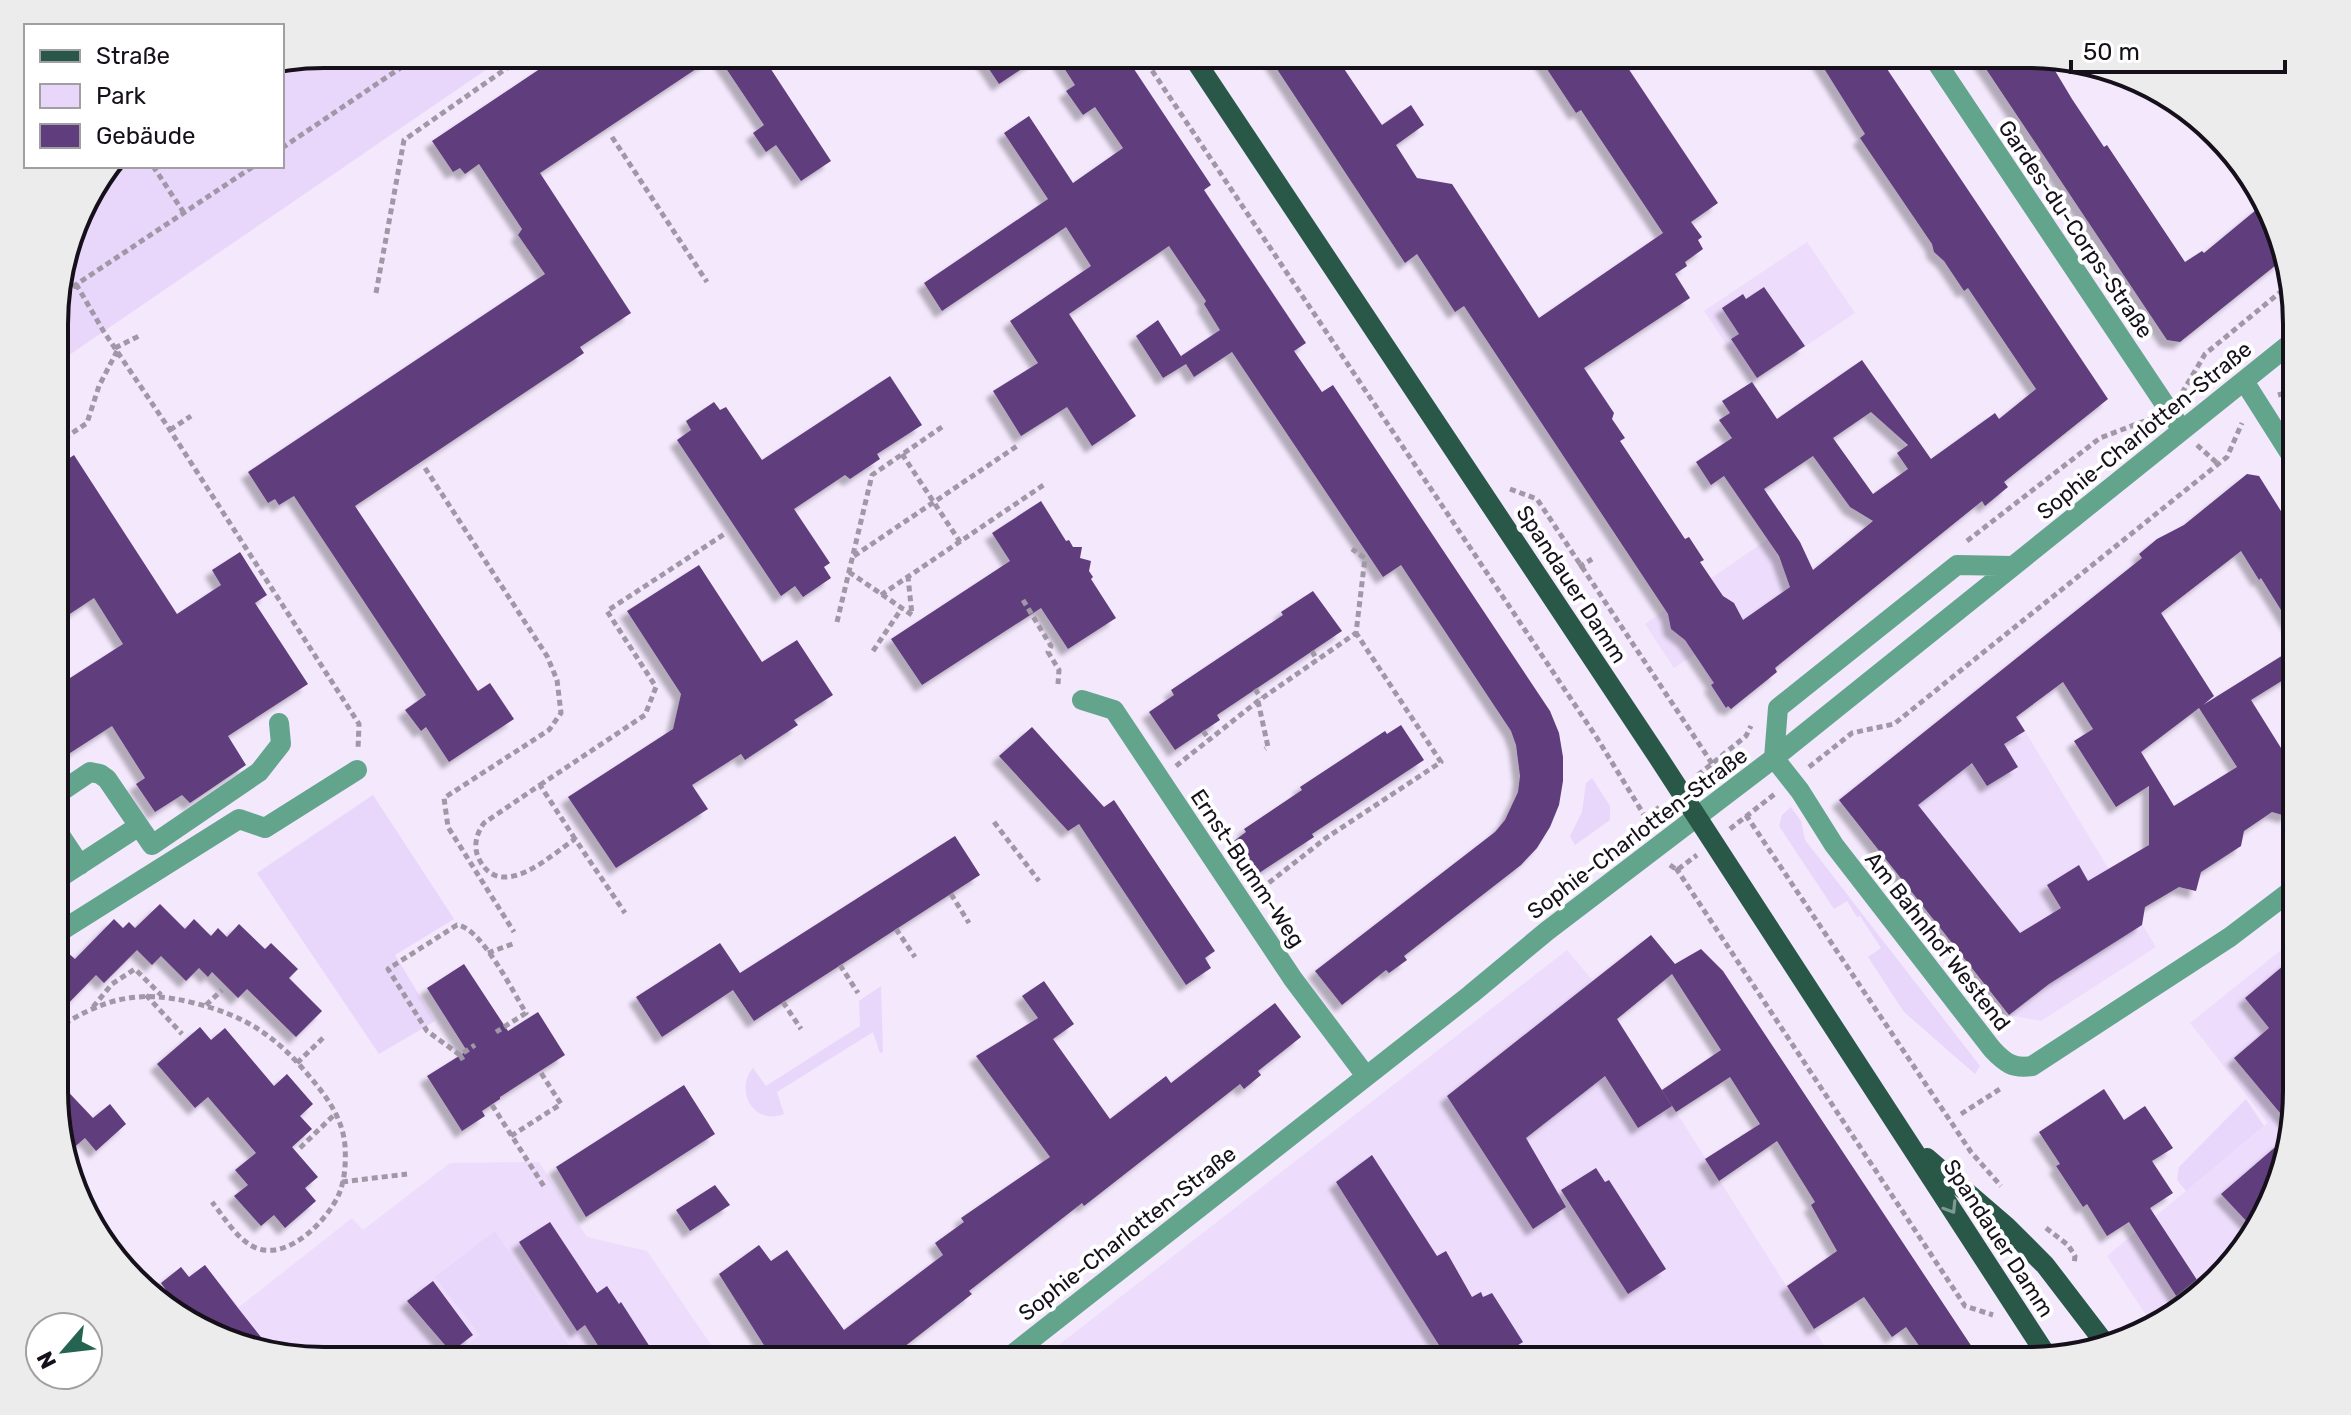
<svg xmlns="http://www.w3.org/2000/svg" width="2351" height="1415" font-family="Rubik,sans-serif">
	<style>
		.built { fill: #eddcfc }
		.green { fill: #e9d6fb }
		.building { fill: #603d7c; fill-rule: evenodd; filter: url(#shadow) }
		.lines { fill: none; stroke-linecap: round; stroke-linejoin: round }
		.path { stroke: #a097a7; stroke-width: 5; stroke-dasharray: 6 4; stroke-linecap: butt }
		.minor { stroke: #63a48d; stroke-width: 20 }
		.major { stroke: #295748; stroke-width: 20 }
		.tram { stroke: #7b7281; stroke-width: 2 }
		.oneway { stroke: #7f9a91 }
		.labels { text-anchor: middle; stroke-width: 8; stroke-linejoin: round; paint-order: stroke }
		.street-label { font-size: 22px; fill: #16101b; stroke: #fff }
		.rim { fill: none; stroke: #16101b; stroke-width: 4 }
	</style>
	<defs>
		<filter id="shadow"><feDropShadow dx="-7" dy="7" stdDeviation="2" flood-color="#0004"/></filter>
	</defs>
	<rect width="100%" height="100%" fill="#f3e8fc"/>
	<path class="built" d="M1807,242L1855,313L1752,382L1704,311Z
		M1768,539L1793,585L1762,607L1797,650L1775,668L1777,672L1731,709L1729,706L1726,708L1695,654L1674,668L1645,624Z
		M1990,680L2019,716L2017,718L2156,947L2041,1021L2009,1015L1839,800Z
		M2296,938V1108L2261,1226L2163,1325L2154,1327L2107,1256L2268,1123L2190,1023Z
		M1567,950L1593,981L1834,1361H1038Z
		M539,1162L587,1237L647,1251L722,1361H323L189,1325L161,1299L205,1265L239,1307L352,1218L363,1230L450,1163Z"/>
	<path class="green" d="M324,54H509L56,364V289L82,204L111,166H282V62Z
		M1592,778L1610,806V820L1575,845L1570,836L1582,812L1586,783Z
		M373,795L454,919L395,955L435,1021L379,1054L257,873Z
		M1791,807L1801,821L1805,840L1980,1066L1975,1074L1904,1012L1868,957L1881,948L1860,916L1857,917L1847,901L1834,909L1779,826L1782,815Z
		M881,986L883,1052L880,1053L873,1032L777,1092L784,1114C754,1126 734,1091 753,1068L766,1086L860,1026L859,1001Z
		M2246,1099L2264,1126L2186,1191L2177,1180L2179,1167Z
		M495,1231L579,1361H446L480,1335L435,1277Z"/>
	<path class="building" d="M562,54H761L831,161L801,181L776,145L766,152L753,133L764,125L717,55L540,173L631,313L580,347L584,353L355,506L478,691L490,683L514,719L449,762L426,727L421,731L405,710L426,695L294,496L279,505L275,499L268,503L248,472L545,274L518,235L522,229L479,164L465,174L460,168L453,172L432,141Z
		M979,54H1044L999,84Z
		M1055,54H1124L1211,185L1204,190L1306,343L1294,351L1322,392L1333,385L1550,711L1559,733L1563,757V781L1559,805L1550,827L1537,848L1521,865L1404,956L1407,960L1389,973L1386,970L1342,1005L1315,971L1495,832L1505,820L1518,792L1520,776L1516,745L1511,731L1401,565L1383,577L1232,352L1194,377L1186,364L1163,378L1136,336L1158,320L1184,361L1181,356L1220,330L1204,304L1206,301L1169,246L1069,314L1136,416L1092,446L1067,407L1021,436L993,391L1038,363L1010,321L1091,266L1066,227L942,311L924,283L1048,199L1004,133L1029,116L1073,183L1123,148L1095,107L1083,115L1066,91L1075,85Z
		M1267,54H1334L1382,125L1411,105L1424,125L1396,145L1417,178L1452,184L1539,318L1663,233L1581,110L1576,113L1537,54H1648L1628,68L1718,203L1691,222L1702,237L1698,240L1703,249L1685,262L1687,266L1675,274L1690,298L1584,368L1614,413L1612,419L1625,438L1620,441L1685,539L1689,537L1704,560L1700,562L1723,596L1734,603L1743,620L1790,587L1779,556L1724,476L1711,485L1696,462L1732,438L1719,420L1730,413L1722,401L1752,382L1777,419L1862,360L1931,459L1995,413L1999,419L2036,389L1968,288L1964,291L1944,261L1934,252L1932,244L1860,138L1865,134L1815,54H1877L2108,399L2004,482L2008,487L1985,506L1982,501L1775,668L1777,672L1731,709L1728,706L1726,708L1711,685L1714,683L1685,640L1671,629L1668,614L1464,306L1455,312L1417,254L1405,263ZM1871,412L1908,445L1897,453L1908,469L1873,494L1833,438ZM1813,456L1850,507L1873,521L1813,570L1800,542L1764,489Z
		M1976,54H2028L2048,59L2072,99L2104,147L2107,145L2185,262L2202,251L2204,253L2262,205L2281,261L2180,342L2167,340Z
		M1764,287L1805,346L1757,378L1731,339L1739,334L1722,308L1743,294L1746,299Z
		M890,376L922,425L877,454L880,459L850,479L845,475L794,509L830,563L824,567L831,578L803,597L795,586L781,596L677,440L691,430L686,421L714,402L720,410L726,407L762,460Z
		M74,455L177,614L221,585L212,570L240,552L267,595L255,603L308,684L228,736L246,765L190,803L182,795L155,812L136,784L145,778L112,726L56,762V687L123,644L94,598L56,623V467Z
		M2247,474L2259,476L2296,535V634L2261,578L2259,580L2241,551L2161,613L2214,696L2203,705L2296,647V672L2251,700L2281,748L2296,736V808L2286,816L2272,812L2244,831L2241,846L2201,872L2196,891L2179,887L2145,907L2142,925L2049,984L2009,1015L1839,800L2142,558L2139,554L2157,539L2184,525ZM2063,682L2093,729L2074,741L2116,807L2149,786V845L2088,881L2079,865L2047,885L2061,908L2020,933L1918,805L1972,763L1987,786L2018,767L2004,744L2025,731L2016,717ZM2199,708L2237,767L2174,806L2141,752Z
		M1041,501L1066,541L1069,540L1073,547H1082L1080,558L1091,561L1089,571L1093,577L1091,579L1116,618L1068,649L1041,608L922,685L891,639L1010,561L992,533Z
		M699,565L762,662L797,640L833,695L794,720L798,725L754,754L745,760L741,754L692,785L708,809L616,868L568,797L673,729L681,694L627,611Z
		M1313,591L1342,631L1217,715L1220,720L1175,750L1149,712L1174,695L1171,690L1283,615L1281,612Z
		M1401,725L1424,760L1312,834L1314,837L1256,875L1234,841L1246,832L1244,829L1302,790L1300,787L1385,731L1387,734Z
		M1032,727L1104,807L1114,800L1215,951L1205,958L1211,968L1186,985L1079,824L1068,831L999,756Z
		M955,836L980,875L754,1021L733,990L662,1037L636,997L720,943L740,973Z
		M160,904L185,929L194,919L211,936L218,928L227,937L239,924L265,949L271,943L298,969L289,978L322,1011L296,1037L247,989L238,998L212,972L208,977L199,968L186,981L161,956L152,965L137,950L104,983L96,975L56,1016V963L67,952L75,959L114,919L123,928L129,922L135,928Z
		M1651,935L1675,964L1701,949L1723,971L1972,1347L1953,1360H1929L1906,1327L1892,1337L1864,1297L1814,1329L1787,1286L1837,1251L1811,1205L1815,1202L1777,1141L1719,1181L1705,1159L1760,1124L1730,1077L1676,1112L1662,1090L1721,1050L1672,974L1617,1019L1672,1106L1638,1128L1605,1076L1526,1138L1566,1207L1533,1229L1447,1096Z
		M2296,955V1108L2291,1126L2234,1058L2269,1028L2245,998Z
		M464,964L508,1031L538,1012L565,1055L500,1097V1099L482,1111L485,1116L462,1131L427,1076L467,1051L427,988Z
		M1044,981L1074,1024L1053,1039L1110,1119L1166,1076L1171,1083L1275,1003L1301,1037L1258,1071L1261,1075L1244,1089L1240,1084L1084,1206L1082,1203L969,1291L972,1294L886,1361H774L719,1274L759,1245L771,1261L787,1250L844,1330L943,1255L935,1243L964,1222L961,1218L1050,1157L976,1056L1038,1018L1022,996Z
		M200,1027L211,1040L225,1028L274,1086L287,1074L313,1104L300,1116L312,1129L292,1147L318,1177L305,1188L316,1201L285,1228L274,1215L261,1226L234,1196L248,1185L235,1170L256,1153L208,1097L195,1108L157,1064Z
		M56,1079L93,1118L110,1104L126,1124L96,1151L85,1138L71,1150L61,1139L56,1126Z
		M684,1085L715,1134L586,1217L556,1167Z
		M2104,1089L2124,1120L2145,1106L2173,1148L2152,1161L2173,1193L2150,1208L2201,1286L2182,1305L2129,1222L2107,1236L2087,1204L2083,1207L2056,1166L2060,1164L2039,1132Z
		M2288,1136L2264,1215L2251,1226L2221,1194Z
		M1372,1155L1437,1256L1446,1251L1472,1297L1481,1292L1483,1297L1492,1293L1523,1342L1493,1361H1449L1336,1182Z
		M1596,1168L1605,1182L1609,1180L1666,1269L1628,1294L1561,1190Z
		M715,1185L730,1205L690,1231L676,1210Z
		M550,1222L597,1293L607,1286L619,1304L621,1302L659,1361H608L585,1325L577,1331L519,1242Z
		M205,1265L238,1308L268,1346L193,1326L161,1283L181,1267L189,1277Z
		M433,1281L473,1335L451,1352L407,1301Z"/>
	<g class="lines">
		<path class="path" d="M1141,54L1597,738L1646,818
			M612,137L707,282
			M282,148L421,54
			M153,166L184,213
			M76,284L104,332L170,430L359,724L358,749
			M376,293L404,140L527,54
			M56,298L254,166
			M115,348L139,336
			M2182,393L2205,354L2289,285
			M2278,395L2296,390
			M170,430L191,416
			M56,444L87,423L99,386L117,351
			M2197,445L2218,464
			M902,454L960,542
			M425,468L547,656L557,680L561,713L549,730L444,798L448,827L514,932
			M1510,489L1537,499L1719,774
			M1967,541L2100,438L2150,419
			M854,556L1017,446
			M1579,567L1592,559
			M849,572L912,615L908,577
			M881,595L1045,484
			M1023,600L1051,646L1048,652L1059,670L1058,684
			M837,622L872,475L942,427
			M873,651L902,608
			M1312,651L1317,660
			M1255,689L1261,698
			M1258,701L1268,747L1265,749
			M1203,731L1209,739
			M1176,766L1258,701L1356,633L1365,558L1352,549
			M1809,767L1852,733L1894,724L2227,457L2242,423
			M1698,775L1746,736L1751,726
			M540,785L645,715L656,687L607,611L726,533
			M1746,815L1971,1152L2001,1186
			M994,822L1039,881
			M1647,827L1646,818L1662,805
			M1730,829L1776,793
			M575,839L540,785L484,823C476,834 473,847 479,859C501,903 551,855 575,839L625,913
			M1670,865L1677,870L1697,855
			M1676,868L1965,1306L1993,1315
			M1261,889L1326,838L1441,762L1356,633
			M951,894L969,923
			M896,929L915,957
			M488,953L515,943
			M840,965L858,993
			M146,995L182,1034
			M783,1002L801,1029
			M206,1005L222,990
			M93,1007L112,984L135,969L161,995
			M56,1029C104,998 139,989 194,1003C246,1016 276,1036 310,1077C327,1097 343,1119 345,1146C346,1162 345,1180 339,1194C327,1221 290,1258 259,1249C239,1243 224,1217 212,1202
			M460,1055L427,1031L388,969L457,925C481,927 513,992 526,1013L496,1032
			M463,1060L460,1055L475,1045
			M297,1063L324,1037
			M56,1072L70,1059
			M492,1105L545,1188
			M1961,1114L2003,1087
			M511,1136L561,1104L541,1073
			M300,1148L336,1113
			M342,1182L407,1174
			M2046,1228L2068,1245L2075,1256L2074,1265
			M97,1234L115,1255
			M2168,1312L2171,1316"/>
		<path class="minor" d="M1931,54L2182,430
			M2244,381L2296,463
			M2013,566L1957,565L1778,708L1774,758L1800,791L1834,845L1992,1049C2005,1063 2013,1069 2032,1066L2230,937L2296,887
			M1082,700L1114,710L1293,979L1366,1076
			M56,795L90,772L100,774L107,779L139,826L56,880
			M139,826L152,845L259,772L281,744L279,723
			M56,829L80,865
			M56,934L239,819L265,828L357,770
			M1004,1361L1470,995L1547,931L1774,758L2296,339"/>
		<path class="major" d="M1191,54L1658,757L2049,1359
			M1927,1158L2006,1226L2045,1265L2104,1342"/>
		<path class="tram" d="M2129,1335L2247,1240"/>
	</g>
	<defs><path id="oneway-chevron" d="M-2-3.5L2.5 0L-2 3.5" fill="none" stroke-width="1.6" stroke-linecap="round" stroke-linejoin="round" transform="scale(2)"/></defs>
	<use class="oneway" href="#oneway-chevron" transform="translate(1951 1208) rotate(58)"/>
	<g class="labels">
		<g class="street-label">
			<text transform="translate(2076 229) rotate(56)" y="8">Gardes-du-Corps-Straße</text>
			<text transform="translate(2144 430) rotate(-39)" y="8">Sophie-Charlotten-Straße</text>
			<text transform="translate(1572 584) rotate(57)" y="8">Spandauer Damm</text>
			<text transform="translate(1637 833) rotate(-37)" y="8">Sophie-Charlotten-Straße</text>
			<text transform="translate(1248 868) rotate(56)" y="8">Ernst-Bumm-Weg</text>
			<text transform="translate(1938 941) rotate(52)" y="8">Am Bahnhof Westend</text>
			<text transform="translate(1127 1233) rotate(-38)" y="8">Sophie-Charlotten-Straße</text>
			<text transform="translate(1999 1238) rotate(57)" y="8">Spandauer Damm</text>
		</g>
	</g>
	<path d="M0 0H2351V1415H0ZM324 68H2027A256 256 0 0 1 2283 324V1091A256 256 0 0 1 2027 1347H324A256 256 0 0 1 68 1091V324A256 256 0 0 1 324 68Z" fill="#ececed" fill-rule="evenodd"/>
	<path class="rim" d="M324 68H2027A256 256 0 0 1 2283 324V1091A256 256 0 0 1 2027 1347H324A256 256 0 0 1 68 1091V324A256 256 0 0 1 324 68Z"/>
	<rect x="24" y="24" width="260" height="144" fill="#ffffff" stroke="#a29fa4" stroke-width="2"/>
	<rect x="40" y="50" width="40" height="12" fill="#295748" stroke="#a29fa4" stroke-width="2"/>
	<text x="96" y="64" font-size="24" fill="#16101b">Straße</text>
	<rect x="40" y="84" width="40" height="24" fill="#e9d6fb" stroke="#a29fa4" stroke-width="2"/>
	<text x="96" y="104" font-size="24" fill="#16101b">Park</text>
	<rect x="40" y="124" width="40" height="24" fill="#603d7c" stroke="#a29fa4" stroke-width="2"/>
	<text x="96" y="144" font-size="24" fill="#16101b">Gebäude</text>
	<g transform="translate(64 1351) rotate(242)"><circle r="38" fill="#ffffff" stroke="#a29fa4" stroke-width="2"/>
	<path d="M0-6L14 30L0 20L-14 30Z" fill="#256451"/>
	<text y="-12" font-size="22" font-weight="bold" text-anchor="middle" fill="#16101b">N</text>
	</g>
	<path d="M2071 60v12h214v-12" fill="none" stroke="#16101b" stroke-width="4"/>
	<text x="2083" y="60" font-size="24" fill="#16101b" stroke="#ffffff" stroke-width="6" paint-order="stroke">50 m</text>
</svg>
